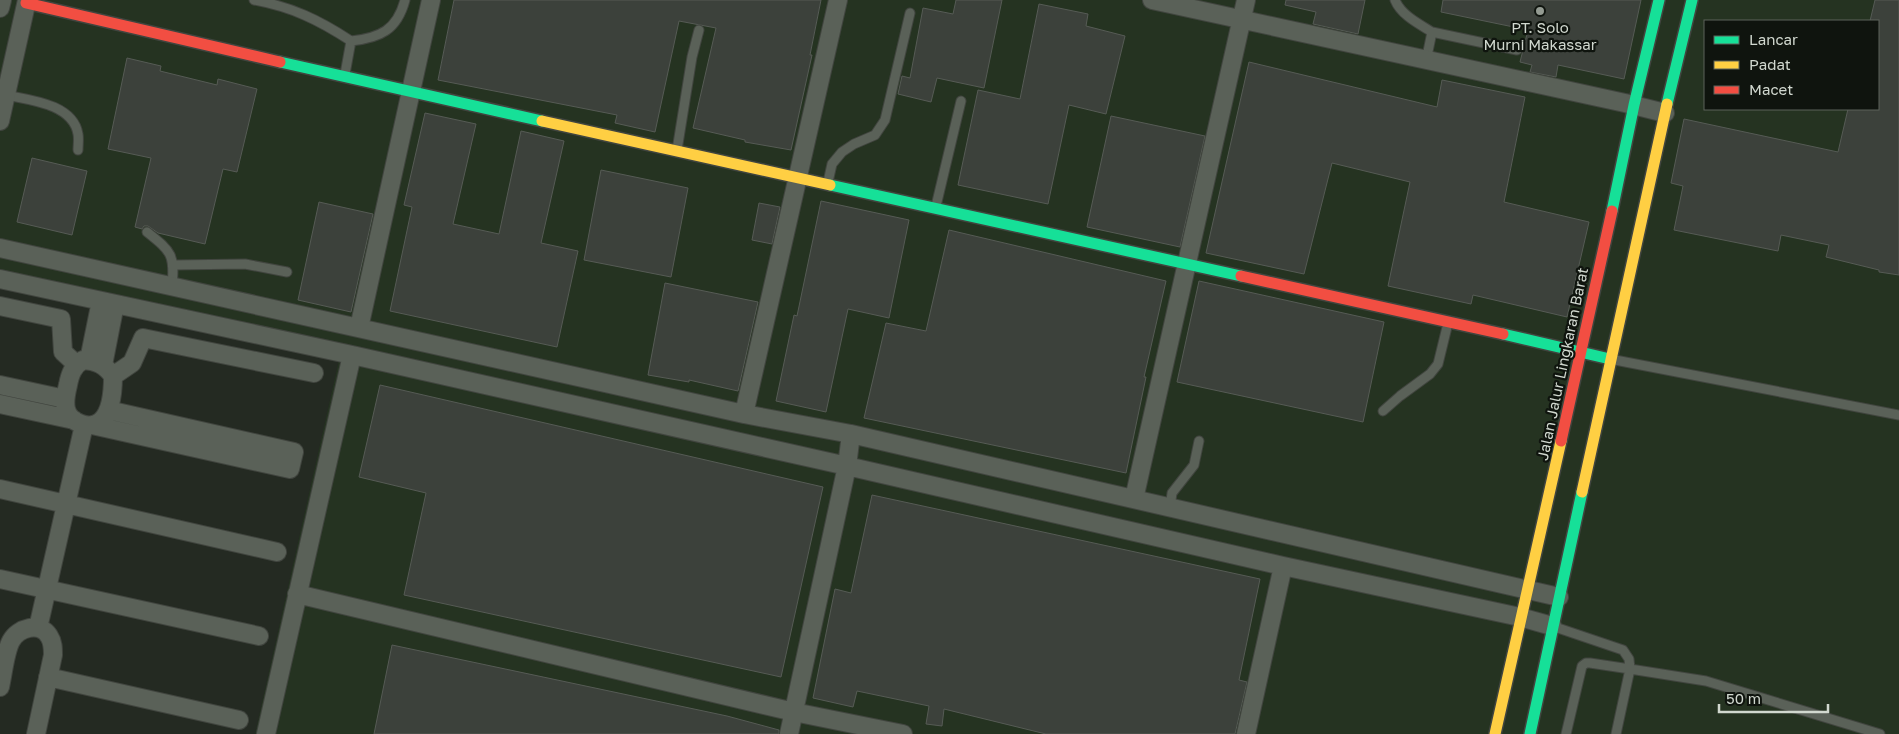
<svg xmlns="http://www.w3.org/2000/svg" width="1899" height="734" font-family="'Golos Text',sans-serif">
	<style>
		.built { fill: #253321; fill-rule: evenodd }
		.building { fill: #3c413b; stroke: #565b55 }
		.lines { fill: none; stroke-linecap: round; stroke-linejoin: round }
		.lane-casing { stroke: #41453f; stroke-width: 11 }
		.street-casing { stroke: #41453f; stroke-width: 20 }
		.fast-casing { stroke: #41453f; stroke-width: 14 }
		.slow-casing { stroke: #41453f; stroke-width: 14 }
		.jam-casing { stroke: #41453f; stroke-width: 14 }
		.lane { stroke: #5a6158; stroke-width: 9 }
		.street { stroke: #5a6158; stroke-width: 18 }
		.fast { stroke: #16e098; stroke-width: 11 }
		.slow { stroke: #ffcf43; stroke-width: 11 }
		.jam { stroke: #f24e42; stroke-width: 11 }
		.poi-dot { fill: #949b92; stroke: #0f140e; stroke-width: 2 }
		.labels { text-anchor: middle; stroke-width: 4.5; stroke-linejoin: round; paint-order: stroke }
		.poi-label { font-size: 15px; fill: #d1d8cf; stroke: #0f140e }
		.street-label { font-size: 15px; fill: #d1d8cf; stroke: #0f140e }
	</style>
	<rect width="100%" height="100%" fill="#242a22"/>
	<path class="built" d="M0,0H1899V734H255L339,360L0,288ZM1705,21H1878V109H1705Z"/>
	<path class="building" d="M454,0H821L810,55H812L791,150L745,142V140L693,128L716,28L679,21L655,132L615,123L617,115L438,80Z
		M956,0H1002L984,88L937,78L931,102L898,94L902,76L910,78L923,8L953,14Z
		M1286,0H1365L1358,34L1313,24L1316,12L1285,5Z
		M1443,0H1641L1624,79L1558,65L1556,77L1530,72L1532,65L1520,62L1528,30L1441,12Z
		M1875,0H1899V275L1879,272V270L1826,257L1829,245L1781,235L1778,251L1674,230L1683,186L1671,183L1684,119L1838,152L1848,109H1878V21H1870Z
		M1039,4L1088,14L1086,26L1125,36L1106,114L1069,105L1048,204L958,185L978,90L1020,99Z
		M127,58L161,66L160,71L217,85L218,79L257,89L237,172L223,169L205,244L158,233L148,226H144L142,229L135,227L151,158L108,149Z
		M1249,62L1437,107L1442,80L1525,97L1504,202L1589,222L1567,317L1473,295L1471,304L1388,286L1410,182L1332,163L1304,274L1206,253Z
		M425,113L476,124L453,224L499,234L521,131L564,141L541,243L578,251L557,347L390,311L412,207L404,205Z
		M1111,116L1205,136L1180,247L1087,227Z
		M32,158L87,171L72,235L17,222Z
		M601,170L688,188L671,277L584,260Z
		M821,201L909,220L889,318L848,309L826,412L776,401L794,315L797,316Z
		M319,202L373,214L351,312L298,300Z
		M759,203L780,207L772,244L752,240Z
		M949,230L1166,281L1144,377H1146L1126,473L864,418L886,323L926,331Z
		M1199,281L1384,322L1363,422L1177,382Z
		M665,283L758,302L738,391L689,380V382L648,375Z
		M380,385L823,487L781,677L404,595L426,493L359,477Z
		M872,495L1260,579L1239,680L1247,682L1235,734H1046L944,709L942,726L926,724L929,706L857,691L853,707L813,698L835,589L851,593Z
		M392,645L727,716L779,730V734H374Z"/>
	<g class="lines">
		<defs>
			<path id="lane" d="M254,0C292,7 319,20 351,41L345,74
				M1395,0C1401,15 1419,24 1432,32
				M351,41C380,38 397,30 405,0
				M1426,61L1432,32L1517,50
				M6,95C30,100 73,104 78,134C79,139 78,145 78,150
				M677,150L692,57L699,30
				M828,182L832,164L842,152L854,144L875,135L885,120L910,13
				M936,206L961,101
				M147,232C172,252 175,255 172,287
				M174,265L245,264L287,272
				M1615,360L1899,415
				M1383,411L1400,396L1430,374L1438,364L1448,323
				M1170,508L1172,493L1194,465L1199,441
				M1555,627L1623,650L1629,659L1630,669L1590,663H1586L1582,666L1566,734
				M1616,734L1630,669L1706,681L1880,734"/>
			<path id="street" d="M1152,0L1625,103L1665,113
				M0,8L2,0
				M0,121L27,0
				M0,248L744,414L851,434L1559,597
				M0,279L352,355L847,466L1283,566L1520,617L1552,626
				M0,306L61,319L63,352L76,364
				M359,328L431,0
				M83,360C97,361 105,365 113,376C113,390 112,411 101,421C90,431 69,422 66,409C64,401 66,393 68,385C70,374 73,366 83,360Z
				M89,360L101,301
				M103,365L115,304
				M113,376L132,363L143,338L314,373
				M0,385L65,399
				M0,404L74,420
				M744,414L838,0
				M92,425L290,469L294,452L108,410
				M0,489L277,552
				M1134,499L1246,0
				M0,579L259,636
				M297,594L794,712L903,734
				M38,628L84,425
				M48,677L239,720
				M0,687C3,674 5,652 11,641C18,628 40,621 49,636C53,642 53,648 53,655L36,734
				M266,734L352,355
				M789,734L847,466L851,434
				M1246,734L1283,566"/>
			<path id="fast" d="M280,62L542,121
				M1667,104L1692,0
				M830,185L1241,276
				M1612,211L1634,105L1659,0
				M1503,334L1610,359
				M1530,734L1582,492"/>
			<path id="slow" d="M542,121L830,185
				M1582,492L1667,104
				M1495,734L1561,441"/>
			<path id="jam" d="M26,3L280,62
				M1241,276L1503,334
				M1561,441L1612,211"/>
		</defs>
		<use href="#lane" class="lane-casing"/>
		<use href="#street" class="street-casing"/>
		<use href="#fast" class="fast-casing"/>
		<use href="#slow" class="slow-casing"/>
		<use href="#jam" class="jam-casing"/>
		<use href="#lane" class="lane"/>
		<use href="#street" class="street"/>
		<use href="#fast" class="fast"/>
		<use href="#slow" class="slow"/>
		<use href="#jam" class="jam"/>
	</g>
	<circle class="poi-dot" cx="1540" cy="11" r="5"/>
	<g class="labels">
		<g class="poi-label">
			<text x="1540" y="33">PT. Solo<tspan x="1540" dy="17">Murni Makassar</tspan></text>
		</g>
		<g class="street-label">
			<text transform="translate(1563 364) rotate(-78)" y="5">Jalan Jalur Lingkaran Barat</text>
		</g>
	</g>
	<rect x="1704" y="20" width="175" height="90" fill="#0f140e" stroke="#5d625b"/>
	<rect x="1714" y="36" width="25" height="8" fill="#16e098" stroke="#5d625b"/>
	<text x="1749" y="45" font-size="15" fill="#d1d8cf">Lancar</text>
	<rect x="1714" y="61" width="25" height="8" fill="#ffcf43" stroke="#5d625b"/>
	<text x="1749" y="70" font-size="15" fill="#d1d8cf">Padat</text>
	<rect x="1714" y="86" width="25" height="8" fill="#f24e42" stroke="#5d625b"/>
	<text x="1749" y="95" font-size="15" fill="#d1d8cf">Macet</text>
	<path d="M1719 704v8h109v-8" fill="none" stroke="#d1d8cf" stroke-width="2.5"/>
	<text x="1726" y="704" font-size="15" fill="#d1d8cf" stroke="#0f140e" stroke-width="4" paint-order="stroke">50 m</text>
</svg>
